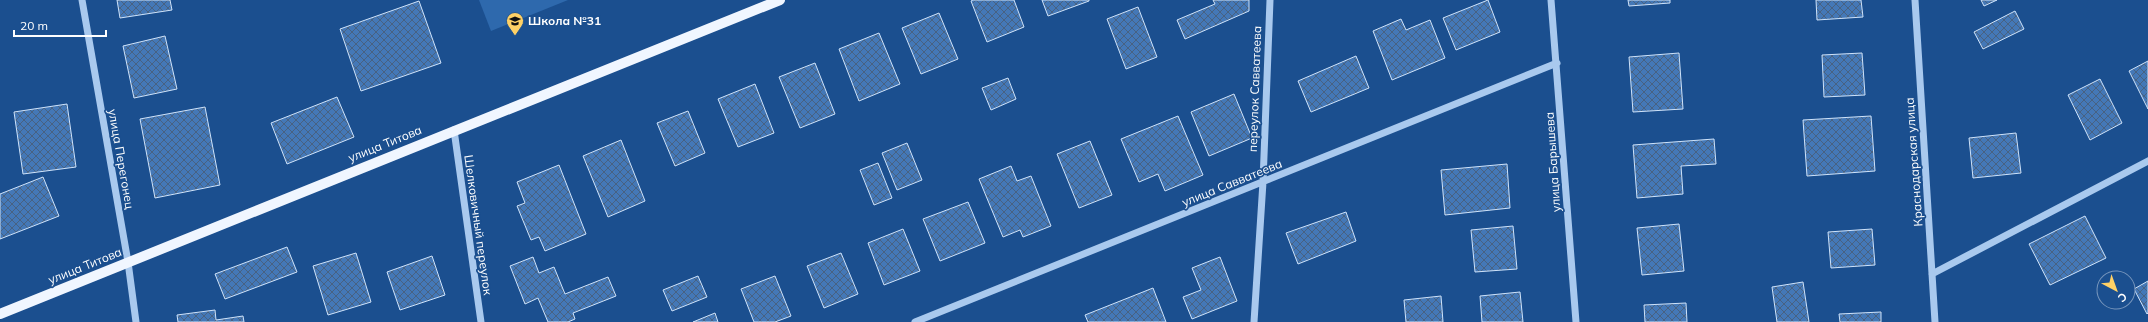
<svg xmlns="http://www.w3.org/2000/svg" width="2148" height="322" font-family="Mulish,sans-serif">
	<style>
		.pitch { fill: #2e69ad }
		.building { fill: url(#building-cross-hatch); stroke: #cfe3fa }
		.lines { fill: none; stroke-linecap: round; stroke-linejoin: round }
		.minor { stroke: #a9c9ee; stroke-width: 7 }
		.major { stroke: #f0f6ff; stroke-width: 10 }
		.labels { text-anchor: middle; stroke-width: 3.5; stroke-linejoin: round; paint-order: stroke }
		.poi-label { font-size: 12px; font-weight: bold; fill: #fff; stroke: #1b4f8f; text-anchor: start }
		.street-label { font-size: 12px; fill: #fff; stroke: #1b4f8f }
	</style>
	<defs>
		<pattern id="building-cross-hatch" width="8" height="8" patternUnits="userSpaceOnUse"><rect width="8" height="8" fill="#4478b7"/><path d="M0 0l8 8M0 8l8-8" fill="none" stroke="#486282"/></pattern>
	</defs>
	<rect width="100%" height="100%" fill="#1b4f8f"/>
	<path class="pitch" d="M479,0H568L491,31Z"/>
	<path class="building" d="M117,0H170L172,10L120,18Z
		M973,0H1014L1024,27L987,42L971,1Z
		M1042,0H1089V1L1048,16Z
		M1213,0H1249V11L1185,39L1177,20L1215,4Z
		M1488,0L1500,32L1456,50L1443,18Z
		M1628,0H1670V3L1629,6Z
		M1816,0H1861L1863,17L1817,20Z
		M1981,0H1997L1984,6Z
		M419,1L441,63L361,91L340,29Z
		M1138,7L1157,57L1126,69L1107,19Z
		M2015,11L2024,29L1983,49L1974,32Z
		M939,13L958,59L921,74L902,28Z
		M1401,19L1406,30L1430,20L1445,58L1392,80L1373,31Z
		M879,33L900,84L859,101L839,49Z
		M165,36L177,89L134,98L123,46Z
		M1679,53L1683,109L1633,112L1629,57Z
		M1862,53L1865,95L1824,97L1822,55Z
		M1356,56L1369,88L1311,112L1298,81Z
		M2148,61V109L2129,71Z
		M815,63L835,114L800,128L779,77Z
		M1008,78L1016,99L991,110L982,88Z
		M2100,79L2122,123L2090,140L2068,95Z
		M755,84L774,133L738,147L718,99Z
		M1234,94L1252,138L1209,156L1191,112Z
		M337,97L354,137L287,164L271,123Z
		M67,104L76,167L23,174L14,112Z
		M205,107L220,185L155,198L140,119Z
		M688,111L705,153L675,166L657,123Z
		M1178,116L1203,175L1165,191L1158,174L1139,182L1121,139Z
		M1871,116L1875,171L1807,176L1803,120Z
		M2016,133L2021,173L1973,178L1969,138Z
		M1714,139L1716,164L1681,166L1683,194L1637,198L1633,145Z
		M621,140L645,201L608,217L583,156Z
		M1090,141L1112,195L1079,208L1057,154Z
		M907,143L922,180L897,190L882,153Z
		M878,163L892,198L874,205L860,170Z
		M1507,164L1510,208L1445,215L1441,170Z
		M559,165L586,234L545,251L539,237L531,240L517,206L525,203L517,182Z
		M1011,166L1017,181L1031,176L1051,226L1023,237L1020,230L1003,237L979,179Z
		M43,177L59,216L0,239V194Z
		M968,202L985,243L940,261L923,219Z
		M1346,212L1356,241L1298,264L1286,233Z
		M2085,216L2106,258L2050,285L2029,244Z
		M1679,224L1684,271L1642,275L1637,228Z
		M1513,226L1517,269L1475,272L1471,230Z
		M903,229L920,271L884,285L868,243Z
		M1872,229L1875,265L1831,268L1828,232Z
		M287,247L297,272L225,299L215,274Z
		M356,253L371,302L328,315L313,266Z
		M841,253L858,294L824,308L807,266Z
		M432,256L445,295L400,310L387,272Z
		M533,257L539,273L554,267L565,294L608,277L616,296L573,313L575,319L568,322H548L538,298L525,304L510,266Z
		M1220,257L1237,301L1192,319L1183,297L1201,290L1192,268Z
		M698,276L707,297L672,311L663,290Z
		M775,276L791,316L775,322H754L741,289Z
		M2148,281V313L2147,314L2134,289Z
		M1803,282L1809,322H1777L1772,287Z
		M1153,288L1166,322H1088L1085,315Z
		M1520,292L1523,322H1482L1480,296Z
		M1441,296L1443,322H1406L1404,300Z
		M1686,303L1687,322H1645L1644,305Z
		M215,310L216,320L243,316L244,322H178L177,315Z
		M1881,312V322H1840L1839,314Z
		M715,313L718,322H693Z"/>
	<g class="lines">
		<path class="minor" d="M82,0L128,262L136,322
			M1551,0L1576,322
			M1915,0L1935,322
			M454,130L481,322
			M1932,274L2148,161
			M915,322L1557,63
			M1254,322L1263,182L1270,0"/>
		<path class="major" d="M0,314L780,0"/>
	</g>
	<defs>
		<symbol id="school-pin" viewBox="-11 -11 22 30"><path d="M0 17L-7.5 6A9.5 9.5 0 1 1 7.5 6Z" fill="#ffd166" stroke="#1b4f8f"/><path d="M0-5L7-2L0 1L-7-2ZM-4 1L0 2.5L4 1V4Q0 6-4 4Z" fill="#111"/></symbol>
	</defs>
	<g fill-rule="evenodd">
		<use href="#school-pin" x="505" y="11" width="20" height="27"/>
	</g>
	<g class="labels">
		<g class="poi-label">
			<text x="528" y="25">Школа №31</text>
		</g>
		<g class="street-label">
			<text transform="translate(1255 89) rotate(-88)" y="4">переулок Савватеева</text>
			<text transform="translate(385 144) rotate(-22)" y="4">улица Титова</text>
			<text transform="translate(121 159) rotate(80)" y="4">улица Перегонец</text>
			<text transform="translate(1553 162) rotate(-94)" y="4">улица Барышева</text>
			<text transform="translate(1914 162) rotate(-94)" y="4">Краснодарская улица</text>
			<text transform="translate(1232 183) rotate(-22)" y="4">улица Савватеева</text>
			<text transform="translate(478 225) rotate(82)" y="4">Шелковичный переулок</text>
			<text transform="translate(85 266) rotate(-22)" y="4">улица Титова</text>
		</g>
	</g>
	<g transform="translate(2116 290) rotate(139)"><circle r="19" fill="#1b4f8f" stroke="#7695bc"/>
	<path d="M0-3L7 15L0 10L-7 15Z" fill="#ffd166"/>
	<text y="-6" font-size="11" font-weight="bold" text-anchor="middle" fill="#ffffff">С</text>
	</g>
	<path d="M14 30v6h92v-6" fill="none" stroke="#ffffff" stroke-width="2"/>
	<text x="20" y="30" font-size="12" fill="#ffffff" stroke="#1b4f8f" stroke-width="3" paint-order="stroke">20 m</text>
</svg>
